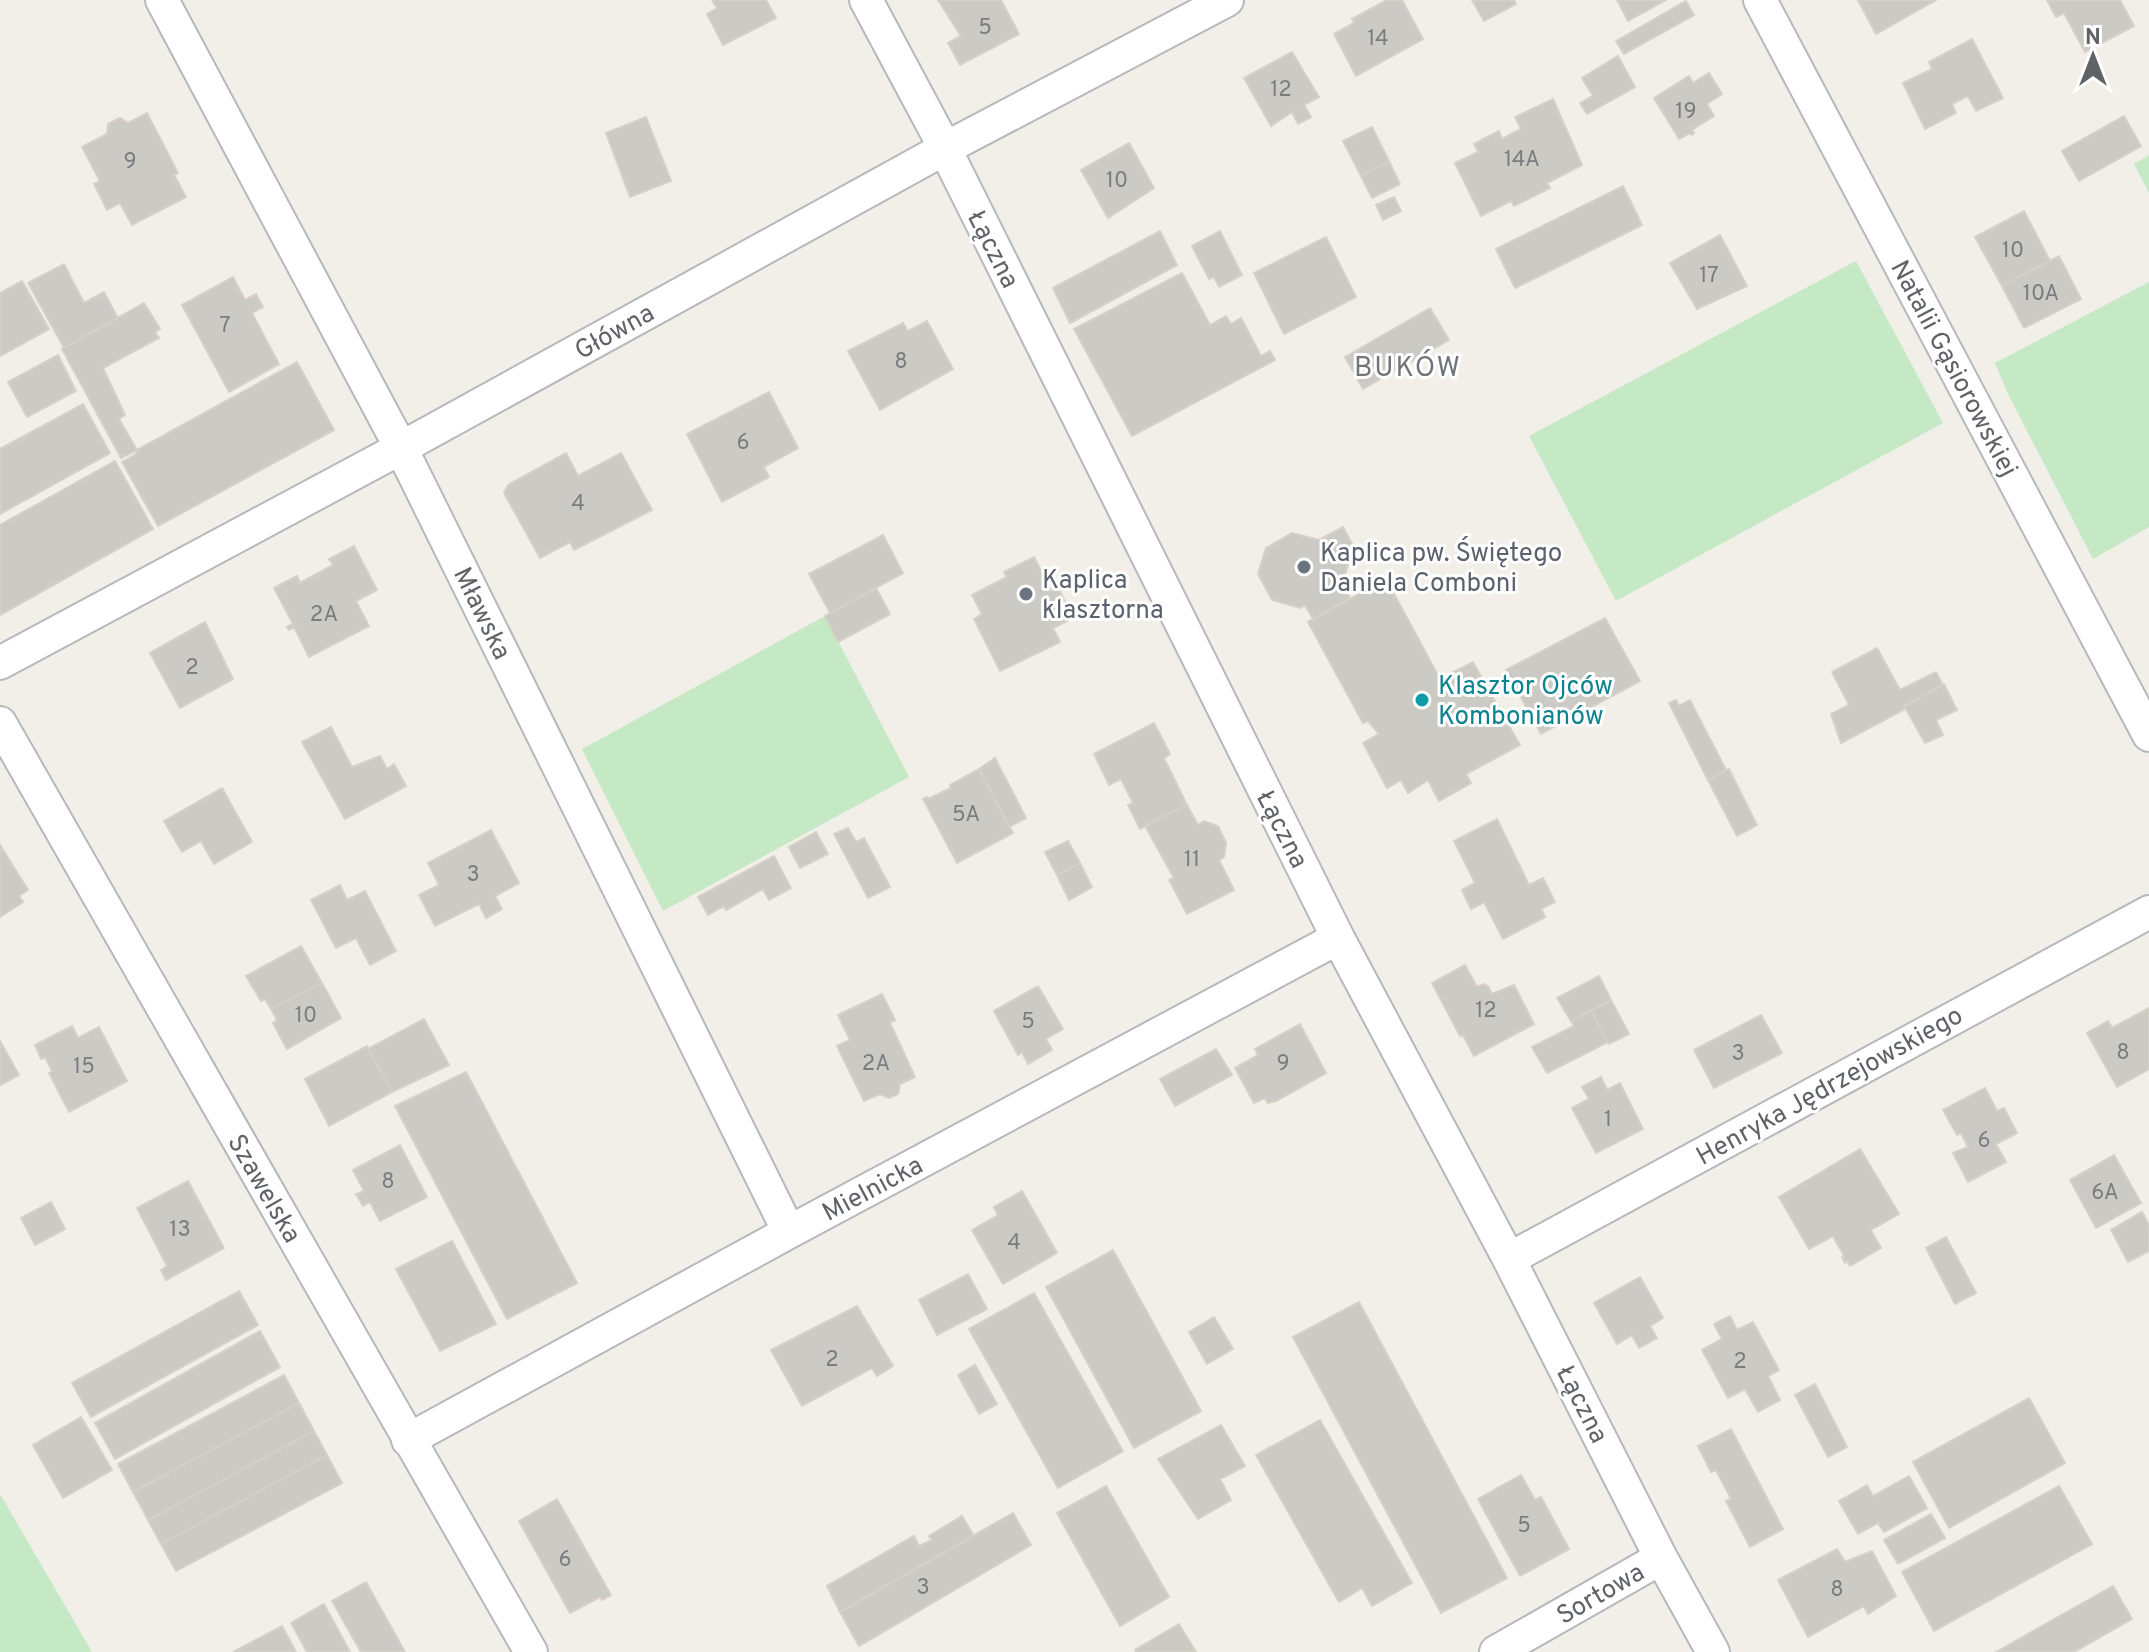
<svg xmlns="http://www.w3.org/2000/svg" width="2149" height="1652" font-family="Overpass,sans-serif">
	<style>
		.green { fill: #c5e8c5 }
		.building { fill: #cccac5; stroke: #d6d1c6; stroke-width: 2 }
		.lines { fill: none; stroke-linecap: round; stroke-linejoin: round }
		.street-casing { stroke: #b5b8bc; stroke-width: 36 }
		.street { stroke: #fff; stroke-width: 32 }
		.worship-dot { fill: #6b7280; stroke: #fff; stroke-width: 3 }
		.culture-dot { fill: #0f9aa8; stroke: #fff; stroke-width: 3 }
		.labels { text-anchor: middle; stroke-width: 6; stroke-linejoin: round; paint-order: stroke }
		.number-label { font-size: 22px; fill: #7a7d7f }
		.street-label { font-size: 26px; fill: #5f6368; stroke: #fff }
		.worship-label { font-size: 26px; fill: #5b616d; stroke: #fff; text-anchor: start }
		.culture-label { font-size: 26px; fill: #0d838f; stroke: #fff; text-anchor: start }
		.neighbourhood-label { font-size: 28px; letter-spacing: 2px; fill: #70757a; stroke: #fff }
	</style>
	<rect width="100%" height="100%" fill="#f1efe8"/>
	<path class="green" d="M2149,155V193L2134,164Z
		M1856,261L1943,423L1616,601L1529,436Z
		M2149,282V527L2093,559L2007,392L1995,363Z
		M825,616L909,777L663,911L582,749Z
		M0,1494L92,1652H0Z"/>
	<path class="building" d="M712,0H766L776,18L723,45L707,14L717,8Z
		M938,0H1001L1019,34L960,65L948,43L961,36Z
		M1387,0H1402L1423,39L1356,76L1334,34L1354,23L1352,19Z
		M1472,0H1514L1516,4L1484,21Z
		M1617,0H1666L1628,21Z
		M1858,0H1936L1876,34Z
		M2047,0H2120L2134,26L2085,52L2064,13L2056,17Z
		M1686,1L1694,15L1624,54L1616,41Z
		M1972,39L2003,98L1976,111L1968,96L1952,104L1956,113L1925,129L1903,83L1932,69L1929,62Z
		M1292,52L1319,97L1304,105L1311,117L1298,124L1292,112L1271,126L1244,78Z
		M1618,56L1635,87L1587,114L1580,103L1593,96L1582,78Z
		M1709,73L1722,94L1707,104L1714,116L1692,130L1694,133L1692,135L1690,133L1679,139L1654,98L1689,76L1693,83Z
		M1553,99L1582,165L1547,183L1550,188L1514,206L1511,201L1481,216L1455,163L1478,152L1474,144L1499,131L1502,139L1521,129L1515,117Z
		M147,113L178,173L174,175L186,197L132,225L120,203L107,210L94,184L100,181L82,147L107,134L108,124L120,118L128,123Z
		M2124,116L2141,146L2079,181L2062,151Z
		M646,117L671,181L630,197L606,133Z
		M1372,127L1389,161L1361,176L1343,141Z
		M1129,143L1154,188L1108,218L1081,170Z
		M1389,161L1400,184L1372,198L1361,176Z
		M1623,186L1642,225L1515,288L1496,249Z
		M1394,197L1401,211L1383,220L1376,205Z
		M2024,211L2050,261L2002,286L1975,237Z
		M1160,231L1177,265L1070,323L1053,288Z
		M1220,231L1242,275L1219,287L1214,277L1209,279L1192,246Z
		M1720,235L1747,286L1697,309L1670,263Z
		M1326,237L1356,297L1284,334L1254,273Z
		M2059,256L2081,299L2024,328L2002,286Z
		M64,264L84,303L104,292L118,318L64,348L28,283Z
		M1182,273L1210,325L1226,316L1231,324L1241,318L1261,356L1270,351L1275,360L1132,436L1074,329Z
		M233,277L245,300L256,294L263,307L252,313L279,364L229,392L182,305Z
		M22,281L49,329L0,356V293Z
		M144,303L160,329L155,332L159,338L103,368L125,415L119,419L137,450L121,458L62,349Z
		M1430,308L1449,340L1363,389L1345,357Z
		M927,321L953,369L880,410L848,351L903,323L908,331Z
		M58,355L76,391L27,417L8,382Z
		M297,362L334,430L158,526L122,462L136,454L137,450Z
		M769,392L798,448L764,467L769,477L722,502L687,434Z
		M83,404L110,453L0,514V449Z
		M566,453L578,476L621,453L652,510L574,550L570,542L540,558L504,493L508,485Z
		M115,461L153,529L0,615V525Z
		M1343,527L1358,555L1350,559L1342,584L1350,598L1313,619L1305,605L1300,608L1272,600L1258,574L1266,548L1292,533L1319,540Z
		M883,535L903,573L830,613L809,574Z
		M354,546L377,590L356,601L369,626L309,657L294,627L289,630L287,627L293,624L274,588L297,576L300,583L333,565L329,559Z
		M1034,557L1051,591L1058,587L1073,618L1053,628L1060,642L1000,671L974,619L982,614L972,595L1007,577L1004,572Z
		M1386,579L1440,679L1473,662L1520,745L1466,774L1471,783L1439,801L1428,780L1408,793L1401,780L1387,788L1363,743L1379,734L1368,721L1363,723L1308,622Z
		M876,588L890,614L838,642L825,616Z
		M1605,618L1640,681L1541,734L1506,670Z
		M205,622L233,679L180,708L150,653Z
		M1877,648L1900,690L1936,672L1943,685L1904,706L1905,709L1841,743L1831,714L1849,705L1832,672Z
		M1944,684L1957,710L1936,720L1943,735L1925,743L1904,706Z
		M1676,700L1679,706L1690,700L1726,770L1708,780L1669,703Z
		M1154,723L1170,754L1164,758L1187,805L1140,829L1128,805L1133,803L1121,779L1109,785L1094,754Z
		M331,727L352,767L380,756L387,769L394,764L406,786L345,819L302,742Z
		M995,758L1026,818L1009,827L979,769Z
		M979,769L1013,833L957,863L923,799L927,797L928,799L951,788L950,785Z
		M1729,769L1757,825L1737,836L1708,780Z
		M222,788L252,842L214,864L201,841L182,852L164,821Z
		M1187,805L1198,825L1204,821L1218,826L1226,843L1224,857L1219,860L1234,890L1187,914L1169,880L1174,878L1145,826Z
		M1497,819L1529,885L1543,878L1555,902L1541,909L1545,917L1503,939L1484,902L1471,909L1462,890L1475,883L1454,841Z
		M848,828L856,842L864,838L890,887L868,898L834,834Z
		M491,830L519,883L495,896L502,909L486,918L479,904L435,926L419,895L439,885L428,863Z
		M816,832L828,854L800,868L789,847Z
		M1068,841L1080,863L1057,875L1045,852Z
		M0,845L28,890L19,896L23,902L0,917Z
		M774,856L791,888L769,900L763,889L726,910L724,906L708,915L698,897Z
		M1080,863L1092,887L1069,900L1057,875Z
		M340,885L347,900L365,891L396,951L370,965L356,938L336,948L311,900Z
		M301,946L322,983L271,1009L265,999L261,1001L246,976Z
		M1465,965L1477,987L1483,984L1488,986L1492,994L1514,985L1534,1024L1474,1056L1463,1035L1460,1036L1432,983Z
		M1599,976L1611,1000L1571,1021L1557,998Z
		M322,983L341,1018L287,1049L273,1023L277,1020L271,1009Z
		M1038,986L1063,1029L1046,1039L1052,1050L1028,1064L1022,1052L1018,1055L994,1011Z
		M882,994L895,1020L890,1023L915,1077L900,1084L898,1094L889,1098L880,1094L864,1101L837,1046L850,1040L838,1015Z
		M1611,1000L1629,1034L1609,1044L1591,1011Z
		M2149,1008V1069L2117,1087L2087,1033L2108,1021L2112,1028Z
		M1591,1011L1608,1042L1547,1073L1532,1047L1574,1026L1571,1021Z
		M1761,1015L1782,1053L1714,1088L1694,1050Z
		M424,1019L449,1065L392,1092L368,1049Z
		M1300,1024L1326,1073L1276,1101L1268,1103L1265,1098L1254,1103L1235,1068L1258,1055L1255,1049Z
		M72,1026L78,1038L99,1027L127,1081L69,1112L49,1073L52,1071L45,1057L41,1059L35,1045Z
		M0,1041L19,1075L0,1085Z
		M367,1046L392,1092L329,1126L305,1079Z
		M1216,1049L1232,1075L1175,1106L1160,1079Z
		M466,1072L577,1283L507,1319L395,1106Z
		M1601,1077L1607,1090L1620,1083L1643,1129L1596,1153L1572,1108L1589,1099L1582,1087Z
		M1985,1088L1997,1111L2004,1108L2017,1133L1996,1144L2006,1162L1968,1182L1953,1153L1968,1147L1961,1133L1957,1135L1943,1110Z
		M400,1145L427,1197L380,1221L370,1202L363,1206L356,1194L364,1191L353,1170Z
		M1860,1149L1899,1214L1871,1230L1881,1248L1850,1266L1847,1261L1845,1263L1842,1257L1844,1256L1833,1236L1809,1249L1779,1197Z
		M2114,1155L2141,1203L2096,1228L2070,1180Z
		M188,1181L224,1248L166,1280L161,1270L167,1266L137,1208Z
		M1022,1191L1057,1253L1003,1284L972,1230L998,1215L994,1207Z
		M51,1202L65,1229L35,1245L21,1218Z
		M2142,1212L2149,1225V1251L2128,1262L2111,1230Z
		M1946,1237L1976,1293L1955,1304L1926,1248Z
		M452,1241L496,1324L440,1351L396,1269Z
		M1113,1250L1201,1411L1134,1448L1046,1287Z
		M968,1274L987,1309L937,1335L919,1300Z
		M1640,1277L1663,1318L1650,1326L1657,1338L1639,1348L1632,1335L1617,1344L1594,1303Z
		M239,1291L258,1325L91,1417L72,1383Z
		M1034,1293L1123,1451L1058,1488L969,1329Z
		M1359,1302L1507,1578L1441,1613L1293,1337Z
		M857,1306L893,1366L877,1376L872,1368L802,1406L771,1350Z
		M1730,1316L1737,1330L1753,1322L1779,1370L1768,1376L1780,1400L1758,1412L1745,1389L1728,1398L1702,1350L1722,1339L1714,1324Z
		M1214,1317L1233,1349L1207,1364L1189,1332Z
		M260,1331L280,1367L115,1459L95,1423Z
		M975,1365L997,1404L979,1414L958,1375Z
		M284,1375L299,1403L133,1492L118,1464Z
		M1815,1384L1847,1447L1828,1457L1795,1395Z
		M2029,1398L2065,1463L1949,1528L1913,1462Z
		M299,1403L314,1431L148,1520L133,1492Z
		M81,1417L112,1470L63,1498L33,1445Z
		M1320,1420L1412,1583L1372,1606L1362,1588L1339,1602L1256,1455Z
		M1221,1425L1245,1466L1220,1479L1231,1500L1198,1519L1158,1459Z
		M1731,1429L1783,1529L1750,1547L1726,1501L1731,1499L1716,1470L1711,1472L1698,1446Z
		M314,1431L327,1455L161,1544L148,1520Z
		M327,1455L342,1483L176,1571L161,1544Z
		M1521,1475L1535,1500L1541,1497L1569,1549L1520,1576L1478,1499Z
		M1909,1476L1927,1508L1884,1532L1878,1523L1858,1534L1839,1501L1867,1485L1873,1496Z
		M1106,1486L1169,1597L1120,1626L1057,1513Z
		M2059,1486L2092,1544L1934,1631L1902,1572Z
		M557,1499L611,1595L602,1600L600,1597L570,1613L519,1521Z
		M1013,1513L1031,1545L859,1646L840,1612Z
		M1931,1514L1945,1538L1898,1564L1884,1540Z
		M962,1516L974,1536L840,1612L827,1586L914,1536L919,1546L932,1540L929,1536Z
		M1837,1549L1845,1562L1872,1551L1896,1596L1868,1614L1864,1606L1808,1637L1778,1580Z
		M366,1582L405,1652H361L332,1601Z
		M2113,1586L2132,1619L2074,1652H1996Z
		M324,1604L350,1652H307L291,1623Z
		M1179,1624L1196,1652H1136L1135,1650Z
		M282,1626L296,1652H233Z"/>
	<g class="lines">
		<defs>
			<path id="street" d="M162,0L401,448L789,1232
				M866,0L936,131L1338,938L1509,1259L1661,1558L1713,1652
				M1760,0L2149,735
				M0,663L401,448L944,149L1227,0
				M0,723L531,1652
				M1509,1259L2149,912
				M408,1440L789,1232L1338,938
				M1496,1652L1661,1558"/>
		</defs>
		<use href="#street" class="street-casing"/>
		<use href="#street" class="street"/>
	</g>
	<g class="worship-dot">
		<circle cx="1304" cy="567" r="8"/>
		<circle cx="1026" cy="594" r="8"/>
	</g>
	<circle class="culture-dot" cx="1422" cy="700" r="8"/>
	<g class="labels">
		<g class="number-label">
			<text x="985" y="34">5</text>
			<text x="1378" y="45">14</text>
			<text x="1281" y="96">12</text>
			<text x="1686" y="118">19</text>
			<text x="1522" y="166">14A</text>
			<text x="130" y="168">9</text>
			<text x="1117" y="187">10</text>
			<text x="2013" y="257">10</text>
			<text x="1709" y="282">17</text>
			<text x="2041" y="300">10A</text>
			<text x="225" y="332">7</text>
			<text x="901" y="368">8</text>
			<text x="743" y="449">6</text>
			<text x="578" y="510">4</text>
			<text x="324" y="621">2A</text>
			<text x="192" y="674">2</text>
			<text x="966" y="821">5A</text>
			<text x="1192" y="866">11</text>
			<text x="473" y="881">3</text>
			<text x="1486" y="1017">12</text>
			<text x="306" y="1022">10</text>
			<text x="1028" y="1028">5</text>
			<text x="2123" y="1059">8</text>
			<text x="1738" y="1060">3</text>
			<text x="876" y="1070">2A</text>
			<text x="1283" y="1070">9</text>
			<text x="84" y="1073">15</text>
			<text x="1608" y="1126">1</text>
			<text x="1984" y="1147">6</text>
			<text x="388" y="1188">8</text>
			<text x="2105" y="1199">6A</text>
			<text x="180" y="1236">13</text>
			<text x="1014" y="1249">4</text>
			<text x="832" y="1366">2</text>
			<text x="1740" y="1368">2</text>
			<text x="1524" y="1532">5</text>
			<text x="565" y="1566">6</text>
			<text x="923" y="1594">3</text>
			<text x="1837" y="1596">8</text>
		</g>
		<g class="street-label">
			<text transform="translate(994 249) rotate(63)" y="9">Łączna</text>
			<text transform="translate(614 331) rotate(-29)" y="9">Główna</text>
			<text transform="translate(1955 368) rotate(62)" y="9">Natalii Gąsiorowskiej</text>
			<text transform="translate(483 613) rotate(64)" y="9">Mławska</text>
			<text transform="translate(1283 829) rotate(63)" y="9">Łączna</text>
			<text transform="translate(1829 1085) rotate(-29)" y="9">Henryka Jędrzejowskiego</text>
			<text transform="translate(265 1188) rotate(60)" y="9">Szawelska</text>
			<text transform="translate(872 1188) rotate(-28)" y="9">Mielnicka</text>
			<text transform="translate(1583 1404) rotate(63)" y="9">Łączna</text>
			<text transform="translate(1600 1593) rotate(-30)" y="9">Sortowa</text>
		</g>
		<g class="worship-label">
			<text x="1320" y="561">Kaplica pw. Świętego<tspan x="1320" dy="30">Daniela Comboni</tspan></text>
			<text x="1042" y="588">Kaplica<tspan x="1042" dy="30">klasztorna</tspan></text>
		</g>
		<g class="culture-label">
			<text x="1438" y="694">Klasztor Ojców<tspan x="1438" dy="30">Kombonianów</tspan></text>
		</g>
		<g class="neighbourhood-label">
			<text x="1408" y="376">BUKÓW</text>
		</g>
	</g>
	<g transform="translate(2093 56)" stroke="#ffffff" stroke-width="6" paint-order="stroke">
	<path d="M0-6L14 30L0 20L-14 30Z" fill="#5f6368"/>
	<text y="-12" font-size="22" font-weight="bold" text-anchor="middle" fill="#5f6368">N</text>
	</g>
</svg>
